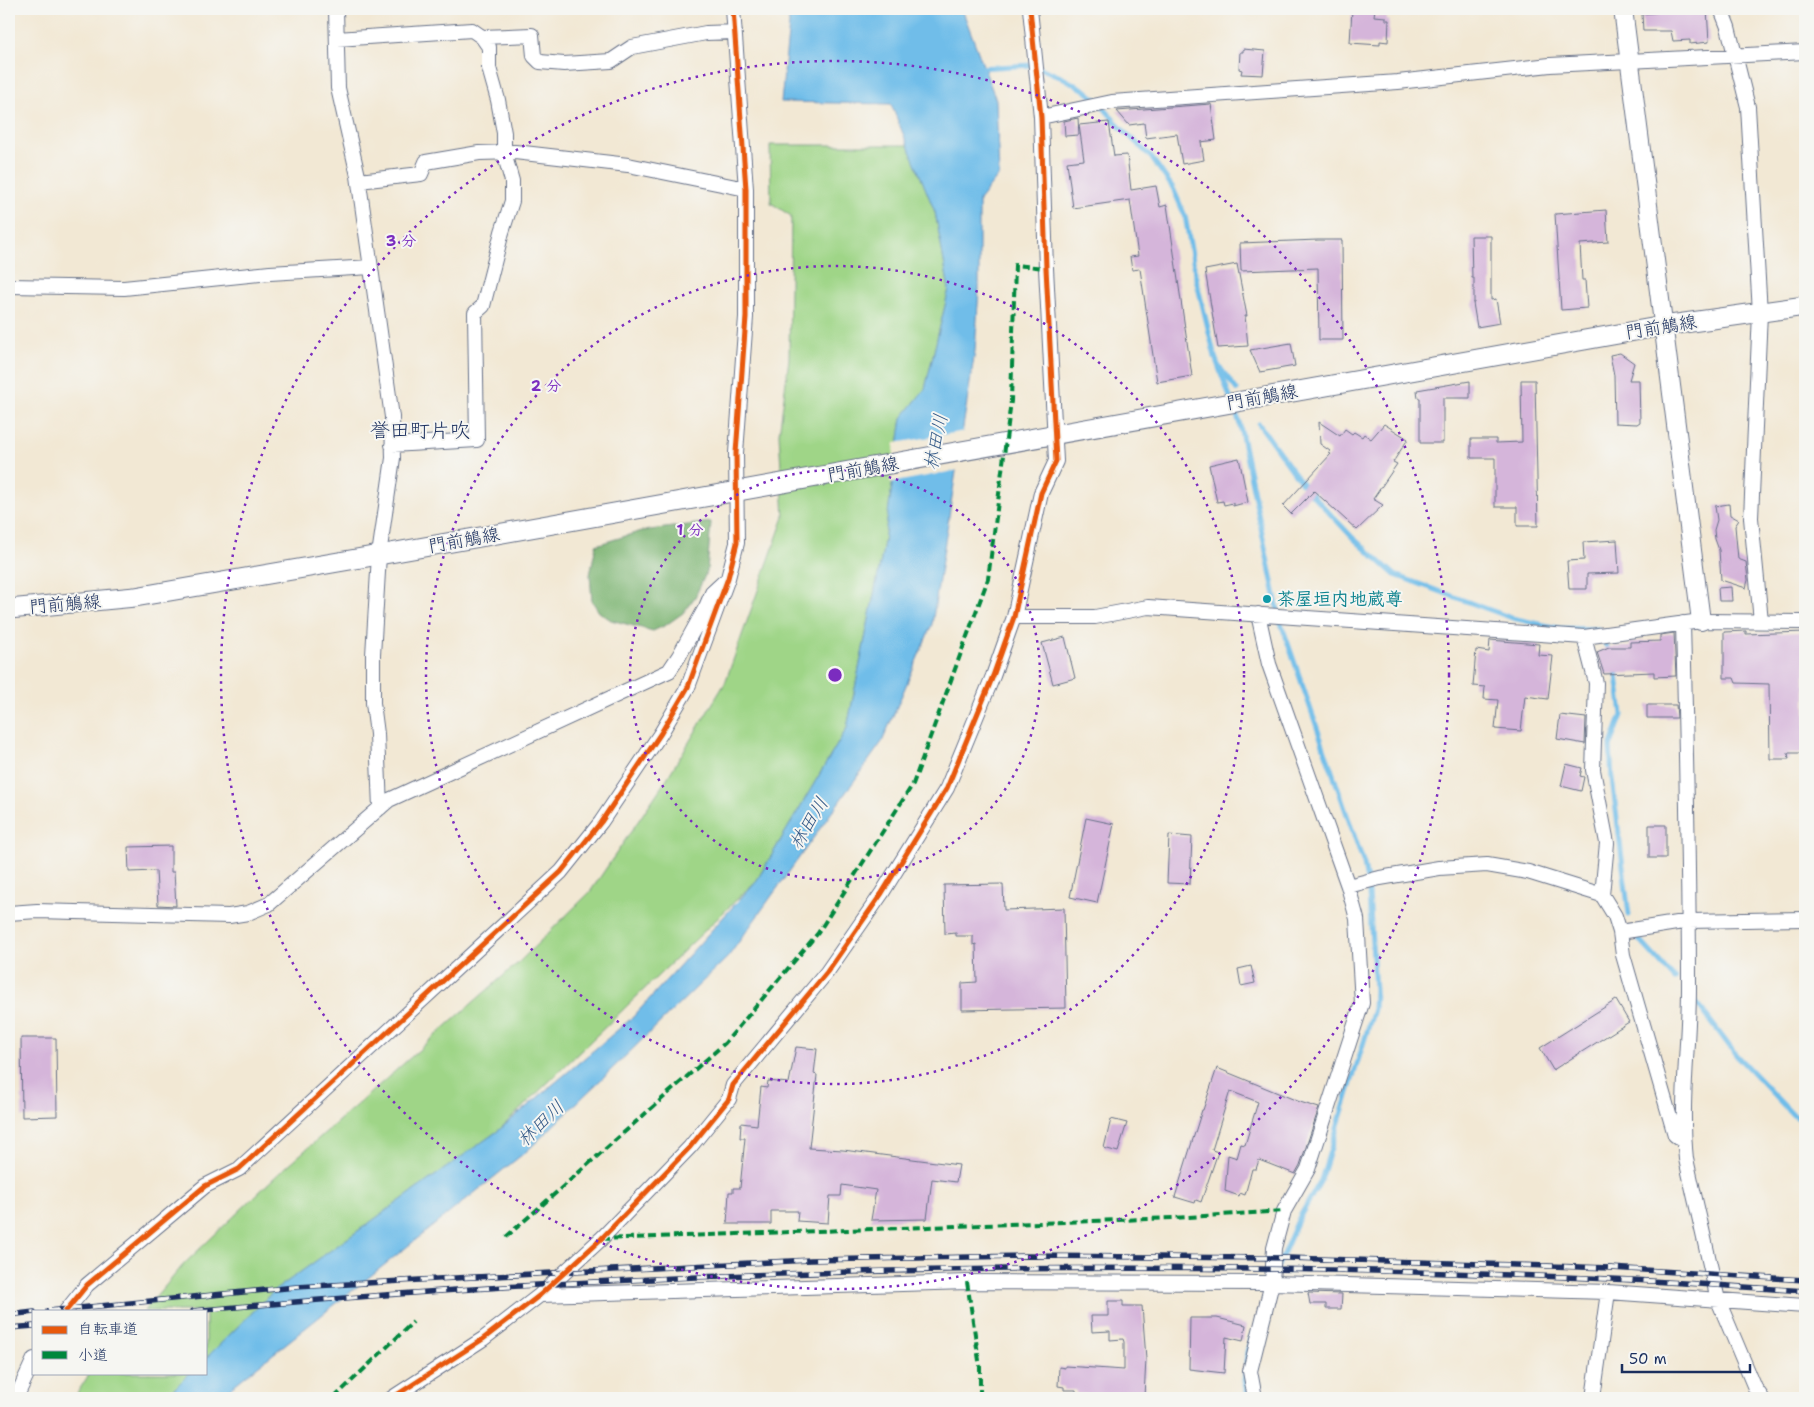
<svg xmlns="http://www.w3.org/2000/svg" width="1814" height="1407" font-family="'Shantell Sans','Klee One',sans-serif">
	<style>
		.green { fill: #9fd587; stroke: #5d8272 }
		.forest { fill: #7fb674; stroke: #4d7269 }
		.water { fill: #6fbde9; stroke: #4576a4 }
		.pier { fill: #f2e8d4 }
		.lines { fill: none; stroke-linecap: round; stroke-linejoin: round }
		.stream { stroke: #6fbde9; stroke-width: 5 }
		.building { fill: #d5b5da }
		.minor-casing { stroke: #667087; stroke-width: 16 }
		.tertiary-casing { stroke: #667087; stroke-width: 20 }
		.secondary-casing { stroke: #667087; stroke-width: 21 }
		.minor { stroke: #fff; stroke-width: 14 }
		.tertiary { stroke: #fff; stroke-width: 18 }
		.secondary { stroke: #fff; stroke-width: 19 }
		.rail-casing { stroke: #1b2f5e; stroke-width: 5.5 }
		.rail { stroke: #f6f6f2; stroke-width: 4; stroke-dasharray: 11; stroke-linecap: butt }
		.quiet { stroke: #00873e; stroke-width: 4; stroke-dasharray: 8 4; stroke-linecap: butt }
		.cycleway-casing { stroke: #f6f6f2; stroke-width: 8 }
		.cycleway { stroke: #e8590c; stroke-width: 5 }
		.ring { fill: none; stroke: #7b2cbf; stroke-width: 2.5; stroke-dasharray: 2.5 5 }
		.culture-dot { fill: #0f9aa8; stroke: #f6f6f2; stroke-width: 2 }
		.labels { text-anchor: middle; stroke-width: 4; stroke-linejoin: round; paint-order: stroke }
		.street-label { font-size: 18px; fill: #1b2f5e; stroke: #f6f6f2 }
		.culture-label { font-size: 18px; font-weight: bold; fill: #0d838f; stroke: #f6f6f2; text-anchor: start }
		.water-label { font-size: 19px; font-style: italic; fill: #345a88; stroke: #f6f6f2 }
		.quarter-label { font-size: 20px; fill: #1b2f5e; stroke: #f6f6f2 }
		.centre { fill: #7b2cbf; stroke: #f6f6f2; stroke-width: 2.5 }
		.ring-label { font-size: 15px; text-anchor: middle; font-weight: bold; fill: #7b2cbf; stroke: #f6f6f2; stroke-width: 4; stroke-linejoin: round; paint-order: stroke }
	</style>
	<rect width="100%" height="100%" fill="#f6f6f2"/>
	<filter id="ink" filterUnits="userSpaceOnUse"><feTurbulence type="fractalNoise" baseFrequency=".02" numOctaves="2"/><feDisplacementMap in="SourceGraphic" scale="10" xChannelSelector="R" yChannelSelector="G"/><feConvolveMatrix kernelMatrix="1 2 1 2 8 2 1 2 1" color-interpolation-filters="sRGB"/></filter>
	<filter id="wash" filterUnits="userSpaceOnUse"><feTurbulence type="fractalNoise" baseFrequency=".0096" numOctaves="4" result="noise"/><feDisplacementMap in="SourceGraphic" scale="20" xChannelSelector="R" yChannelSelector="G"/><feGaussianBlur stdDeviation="1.12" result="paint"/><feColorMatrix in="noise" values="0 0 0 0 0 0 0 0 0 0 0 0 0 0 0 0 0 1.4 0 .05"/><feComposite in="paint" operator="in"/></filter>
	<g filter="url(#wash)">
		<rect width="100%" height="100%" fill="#f2e8d4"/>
		<path class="green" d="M770,145H908L935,212L949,289L925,389L902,418L882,555L847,728L757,880L499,1130L274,1291L206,1358V1311H144L184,1264L277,1175L519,962L590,892L666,780L725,683L784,517L779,434L789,359L791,216L771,203Z
			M90,1373H190L165,1398H74Z"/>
		<path class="forest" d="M711,522L707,571L695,597L683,613L666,625L653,631L611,620L599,612L592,601L590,575L596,545L642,531Z"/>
		<path class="water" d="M788,9H962L996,100L999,175L979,200V288L975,351L932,624L882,742L728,957L528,1150L218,1398H165L190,1373H206V1358L274,1291L499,1130L633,1017L757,880L847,728L882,555L902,418L925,389L949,289L935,212L891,104L781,102L789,24Z"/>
		<path class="pier" d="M965,431L959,470L890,483L895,443Z"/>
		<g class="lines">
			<path class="stream" d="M978,68L1033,65L1061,77L1085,90L1099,102L1119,126L1151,157L1173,188L1185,216L1197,283L1215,357L1218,365L1237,390
				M1218,365L1239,421L1280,620L1364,864L1369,893L1375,990L1374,1009L1321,1180L1298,1220L1278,1266
				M1259,424L1303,485L1353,538L1395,575L1512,618L1558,628L1597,629
				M1604,642L1610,652
				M1616,667L1622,715L1610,747L1612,778L1629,915
				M1636,936L1675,979
				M1697,1003L1736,1055L1793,1115L1805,1122
				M1246,1363L1247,1352L1252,1335
				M1245,1372L1244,1381L1248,1395"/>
		</g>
		<g id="blocks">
			<path class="building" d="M1352,9H1375L1374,16L1386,17V20H1389L1388,42L1380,41V45L1350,43Z
				M1694,9H1707L1709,42L1690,44V40L1673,41L1671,31H1643L1642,14Z
				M1243,49L1265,51L1263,75L1241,74L1242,70L1239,69L1240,52H1243Z
				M1211,104L1216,140L1201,142L1204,160L1182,164L1177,134L1146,138L1144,123L1129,125L1117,111Z
				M1078,118L1079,135L1065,136L1064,121Z
				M1109,122L1114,156L1127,155L1131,190L1156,186L1160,207L1167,205L1192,376L1157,382L1140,269L1132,270L1130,257L1138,256L1130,200L1073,208L1067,162L1084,160L1079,125Z
				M1606,210L1608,242L1580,244L1582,280H1585L1587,308L1561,310L1555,214Z
				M1471,236H1491V300L1496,299L1500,323L1477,327L1473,303H1474V278H1472Z
				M1318,240H1342L1343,340H1319L1318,268L1241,271L1240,243Z
				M1237,264L1247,316H1245L1248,346L1218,348L1205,270Z
				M1291,343L1295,366L1260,372L1250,350Z
				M1620,353L1634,363L1629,380H1639L1640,422L1637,424L1615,423L1614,375L1610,355Z
				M1521,380H1535L1538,526H1517V507H1495V458H1471V439H1496V443L1522,442Z
				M1470,381V398H1443V443H1420V398H1418L1417,390Z
				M1319,422L1340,436L1345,429L1352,434L1354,432L1362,437L1364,434L1371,439L1384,424L1408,439L1393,462L1397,464L1373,499L1383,505L1357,530L1314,491L1291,514L1283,506L1331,454L1329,453L1330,451L1320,444Z
				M1239,458L1248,502L1233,506V503L1224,505L1223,501L1217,502L1209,465Z
				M1729,504L1730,515L1739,520L1735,526L1738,559L1746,562L1748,580L1746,588L1721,580L1719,550L1715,539L1714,530L1717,520L1715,506Z
				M1617,540L1619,573L1587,574V589H1569L1567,561L1584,560L1583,542Z
				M1731,587L1732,601H1719L1718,588Z
				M1746,631V634L1805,632V753H1788L1789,759H1770L1769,684L1736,683L1734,678H1724V632Z
				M1674,633L1676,676L1654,677V672L1604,674L1597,652L1609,647H1630V642L1660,641V635Z
				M1065,637L1075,678L1053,684L1042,643Z
				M1490,640L1539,644L1538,655L1553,656L1548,699L1525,696L1521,731L1495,729L1498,700L1484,699L1485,687L1473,686L1476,650L1489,652Z
				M1647,705H1676L1677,718H1647Z
				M1560,715L1586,718L1585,744L1557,739Z
				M1566,764L1582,768L1580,776L1584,777L1581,791L1561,786Z
				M1086,818L1114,824L1097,903L1070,897Z
				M1649,825H1666V858H1649Z
				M1169,835L1192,837L1190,884L1167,883Z
				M171,846V872H174L176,906L158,905L156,871L129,872L128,847Z
				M1003,884L1004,910L1064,908L1066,1008L962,1010V983L977,982L976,944L973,945V936H956V933L945,934L944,885Z
				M1251,966L1255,983L1241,986L1238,969Z
				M1616,1000L1629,1022L1553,1070L1540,1048Z
				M21,1038H56L57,1116L22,1117Z
				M796,1047L817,1049L814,1074L817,1075L809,1148L843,1150L959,1165L956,1182L932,1179L927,1219L871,1220L876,1190L842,1185L841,1196H830L828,1223L797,1221L798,1211H771V1224H727L729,1192H733V1188H740L745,1138H740L741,1123L757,1125L761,1087L767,1088L768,1081L789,1083Z
				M1217,1068L1300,1102L1319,1108L1300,1165L1295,1174L1259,1160L1256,1169H1252L1245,1195L1240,1193L1239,1196L1225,1191L1228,1155L1237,1158L1241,1144L1245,1145L1258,1102L1230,1091L1212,1150L1218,1152L1201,1202L1196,1200L1195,1203L1175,1197L1202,1110H1203Z
				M1111,1119L1127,1123L1118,1152L1104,1148Z
				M1308,1293L1342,1294L1341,1309H1326V1304H1310Z
				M1108,1301H1123V1306H1142L1146,1359L1144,1397L1142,1398H1100V1395L1076,1394V1390H1064V1387L1058,1386L1059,1367L1065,1368V1366L1124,1370V1342L1123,1339L1110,1340V1331L1092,1332L1091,1316H1108Z
				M1190,1318H1217L1246,1325L1243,1341L1226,1337L1224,1373L1189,1369Z"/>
		</g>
	</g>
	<g filter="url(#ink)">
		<use href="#blocks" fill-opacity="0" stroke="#667087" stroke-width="1"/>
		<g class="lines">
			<defs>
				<path id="minor" d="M336,9L338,88L358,176L392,417L393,458L379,555L373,655V703L377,734L380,808
					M1721,9L1728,27L1748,107L1760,313L1751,518L1761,621
					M482,37L532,35L534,56L540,62L564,64L611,61L632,47L706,33L735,32
					M337,39L472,30L482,37L489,47V68L498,100L504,133V153L512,181V201L502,232L483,306L475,313L477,440L392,445
					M1041,117L1112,102L1398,82L1550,65L1805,52
					M359,181L421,174L426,162L479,153L515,152L628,165L746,189
					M9,286L124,288L270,273L371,267
					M1014,617H1095L1148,607L1584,637L1701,621L1805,622
					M1683,623C1686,745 1689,867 1689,988C1689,1045 1680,1102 1686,1159L1718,1300L1755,1388L1762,1398
					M1584,637L1596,683L1593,770L1607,843L1602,895L1615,916L1620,932L1689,921L1805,919
					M1348,886L1380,878L1439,868L1487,865L1528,872L1602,895
					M9,913L37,911L229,916L248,913L269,904L389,800L669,671L679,656L706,607L712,593L725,581
					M1620,932L1623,955L1675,1135L1684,1141
					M540,1295L967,1282L1272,1283L1608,1292L1805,1306
					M66,1311L87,1285L205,1186L239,1169L561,872L601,822L661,733L688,687L728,578L737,543L736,453L746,317V189L733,9
					M16,1398L34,1359
					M392,1398L483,1339L540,1295L601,1239L690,1147L729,1099L733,1085L827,972L882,893L947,788L993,676L1014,617L1041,493L1056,461L1046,268L1041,117L1030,9
					M1255,1398L1250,1371L1272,1283L1274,1248L1284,1211L1308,1169L1362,1003L1357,919L1348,886L1269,664L1258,614
					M1593,1398L1608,1292"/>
				<path id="tertiary" d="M1623,9L1701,621"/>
				<path id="secondary" d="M9,609L135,597L379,555L1663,326L1805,306"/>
			</defs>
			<use href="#minor" class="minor-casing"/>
			<use href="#tertiary" class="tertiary-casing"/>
			<use href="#secondary" class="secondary-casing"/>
			<use href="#minor" class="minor"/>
			<use href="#tertiary" class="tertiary"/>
			<use href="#secondary" class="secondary"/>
			<defs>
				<path id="rail" d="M48,1311L296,1287L455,1278L811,1260L1026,1256L1288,1258L1611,1268L1805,1280
					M193,1311C664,1267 1139,1258 1611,1279C1676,1282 1741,1287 1805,1291
					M9,1315L34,1312
					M9,1328L34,1326"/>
			</defs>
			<use href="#rail" class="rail-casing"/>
			<use href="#rail" class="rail"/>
			<path class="quiet" d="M506,1237L725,1043L818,933L913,784L988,579L1011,401L1015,265L1046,268
				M601,1239L1174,1218L1284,1211
				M967,1282L980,1367V1398
				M334,1398L413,1322"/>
			<defs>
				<path id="cycleway" d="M66,1311L87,1285L205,1186L239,1169L561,872L601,822L661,733L688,687L728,578L737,543L736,453L746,317V189L733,9
					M392,1398L483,1339L540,1295L601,1239L690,1147L729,1099L733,1085L827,972L882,893L947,788L993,676L1014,617L1041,493L1056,461L1046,268L1041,117L1030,9"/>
			</defs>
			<use href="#cycleway" class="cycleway-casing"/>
			<use href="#cycleway" class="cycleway"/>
		</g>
	</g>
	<g class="ring">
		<circle cx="835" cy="675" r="205"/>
		<circle cx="835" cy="675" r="409"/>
		<circle cx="835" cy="675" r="614"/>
	</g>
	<circle class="culture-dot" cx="1267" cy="599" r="5"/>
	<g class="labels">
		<g class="street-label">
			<text transform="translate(1661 327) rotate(-9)" y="6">門前鵤線</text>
			<text transform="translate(1262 397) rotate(-10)" y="6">門前鵤線</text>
			<text transform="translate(863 469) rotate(-10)" y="6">門前鵤線</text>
			<text transform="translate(464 540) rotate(-10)" y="6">門前鵤線</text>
			<text transform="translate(65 604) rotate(-5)" y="6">門前鵤線</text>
		</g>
		<g class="culture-label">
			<text x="1277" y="605">茶屋垣内地蔵尊</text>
		</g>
		<g class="water-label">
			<text transform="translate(935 442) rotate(-79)" y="7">林田川</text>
			<text transform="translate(808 823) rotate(-59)" y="7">林田川</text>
			<text transform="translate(540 1123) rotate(-44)" y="7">林田川</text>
		</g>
		<g class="quarter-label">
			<text x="420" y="437">誉田町片吹</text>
		</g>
	</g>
	<circle cx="835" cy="675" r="8" class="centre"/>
	<g class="ring-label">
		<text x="401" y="246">3 分</text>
		<text x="546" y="391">2 分</text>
		<text x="690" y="535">1 分</text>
	</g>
	<rect width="1814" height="1407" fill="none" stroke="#f6f6f2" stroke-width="30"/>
	<rect x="32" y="1310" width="175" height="65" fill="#f6f6f2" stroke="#9ea6b7"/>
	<rect x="42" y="1326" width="25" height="8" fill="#e8590c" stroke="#9ea6b7"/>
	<text x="78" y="1334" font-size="15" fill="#1b2f5e">自転車道</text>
	<rect x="42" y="1351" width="25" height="8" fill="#00873e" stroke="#9ea6b7"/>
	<text x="78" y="1360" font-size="15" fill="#1b2f5e">小道</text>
	<path d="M1622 1364v8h128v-8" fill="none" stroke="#1b2f5e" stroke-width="2.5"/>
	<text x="1629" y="1364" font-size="15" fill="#1b2f5e" stroke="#f6f6f2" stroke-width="4" paint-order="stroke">50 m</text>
</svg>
